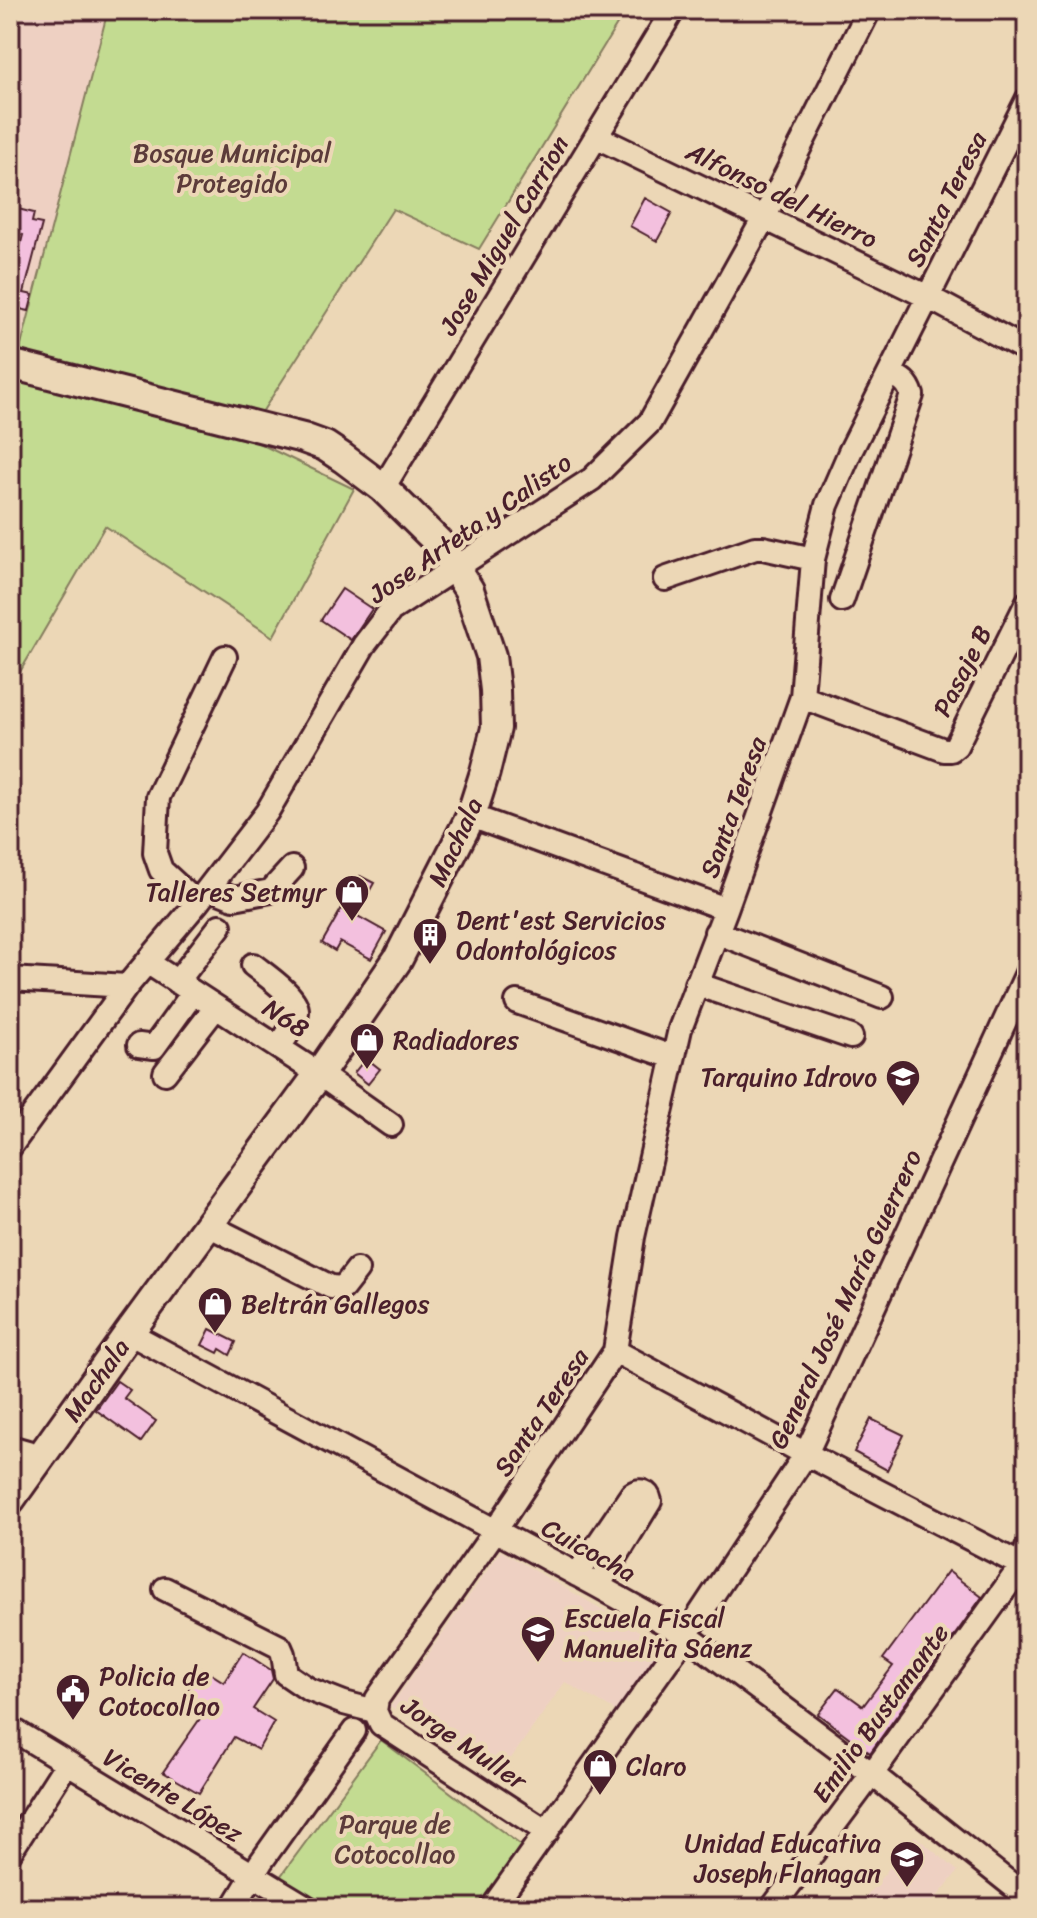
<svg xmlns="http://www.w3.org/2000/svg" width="1037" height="1918" font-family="Sriracha,sans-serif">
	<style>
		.built { fill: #eed0c2 }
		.green { fill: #c3db91; stroke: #867d5e; stroke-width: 2 }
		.building { fill: #f3c0de; stroke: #4a1f2b; stroke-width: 2 }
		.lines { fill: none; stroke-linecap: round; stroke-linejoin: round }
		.minor-casing { stroke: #4a1f2b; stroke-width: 28 }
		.major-casing { stroke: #4a1f2b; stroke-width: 34 }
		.minor { stroke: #ecd7b6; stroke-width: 22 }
		.major { stroke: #ecd7b6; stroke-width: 28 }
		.labels { text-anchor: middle; stroke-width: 8; stroke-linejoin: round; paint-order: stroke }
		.park-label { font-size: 26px; fill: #5c3b3a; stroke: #ecd7b6 }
		.street-label { font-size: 26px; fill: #4a1f2b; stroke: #ecd7b6 }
		.poi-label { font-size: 26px; fill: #4a1f2b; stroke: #ecd7b6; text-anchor: start }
	</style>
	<rect width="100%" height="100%" fill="#ecd7b6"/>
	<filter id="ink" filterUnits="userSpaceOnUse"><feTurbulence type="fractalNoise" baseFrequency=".0125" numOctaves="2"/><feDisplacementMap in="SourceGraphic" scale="16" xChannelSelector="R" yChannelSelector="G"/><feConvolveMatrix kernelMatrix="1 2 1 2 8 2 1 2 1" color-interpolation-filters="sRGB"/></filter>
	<g filter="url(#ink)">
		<path class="built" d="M10,10H110L31,346L10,341Z
			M501,1551L667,1647L619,1713L565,1682L497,1778L390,1707Z
			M915,1836L958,1871L928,1908H857Z"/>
		<path class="green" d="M108,10H626L479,249L393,209L246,437L354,489L273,637L105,526L10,689V388Z
			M381,1740L527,1850L482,1908H329L280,1877Z"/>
		<path class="building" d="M645,198L672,213L657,241L630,226Z
			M10,207L34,213L32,222L42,224L24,293L33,295L29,311L20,309L15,329H10V284L23,235L10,232Z
			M342,589L372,609L351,640L321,620Z
			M360,876L374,883L356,915L386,932L371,959L340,942L335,951L322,943Z
			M366,1058L380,1069L368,1084L354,1073Z
			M210,1329L236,1342L230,1355L220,1349L218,1353L202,1345Z
			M117,1381L130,1390L124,1398L156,1421L141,1442L96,1410Z
			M871,1419L904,1435L887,1470L854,1452Z
			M948,1571L982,1597L870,1753L818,1714L838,1688L863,1706L893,1666L883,1659Z
			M243,1652L271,1670L273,1679L253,1709L274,1722L258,1750L234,1737L199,1793L163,1772L206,1710L185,1694L202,1668L224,1682Z"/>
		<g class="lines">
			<defs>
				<path id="minor" d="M597,137L928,297L1027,350
					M383,488L673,10
					M665,579L755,548H763L813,559
					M842,600L912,395C908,382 902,379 890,373
					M802,697L944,750H951L956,746L1027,603
					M471,816L726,909
					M209,888L234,898L271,891L292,868
					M197,903L161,870L155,853L158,797L225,657
					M716,932L882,997
					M147,962L319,1074L391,1125
					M253,965C264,974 299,997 297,1012C296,1023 285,1038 279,1047
					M10,979L127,986
					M177,982L220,926
					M696,984L851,1037
					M517,1002L672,1057
					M139,1045L154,1047L193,993
					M165,1073L216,1007
					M10,1147L127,986L197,903L267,812L364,645L391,610L592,479L650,422L764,218L869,10
					M208,1225L331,1287L343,1288L357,1270
					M129,1333L598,1586L686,1635L872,1774L1027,1897
					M615,1351L806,1454L1027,1568
					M10,1447L42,1456
					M577,1575L632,1494C640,1489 648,1491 650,1501L598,1586
					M165,1589L280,1647L283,1654L286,1674L308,1689L344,1703L375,1711
					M10,1728L308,1908
					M547,1832L381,1724L375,1711L377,1699L495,1531L615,1351L633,1237L680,1029L726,909L802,697L813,559L827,505L850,452L1027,100
					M10,1852L67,1763
					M233,1908L261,1862L354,1731
					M492,1908L686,1635L806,1454L1027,973
					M772,1908L872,1774L1022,1565L1027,1548"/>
				<path id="major" d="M10,364L303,438L325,446L343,458L383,488L440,544L469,590L491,656L495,690L496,728L485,772L471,816L398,959L319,1074L129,1333L10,1500"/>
			</defs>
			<use href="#minor" class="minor-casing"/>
			<use href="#major" class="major-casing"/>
			<use href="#minor" class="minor"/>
			<use href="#major" class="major"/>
		</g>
	</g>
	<defs>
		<symbol id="shop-pin" viewBox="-11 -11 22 30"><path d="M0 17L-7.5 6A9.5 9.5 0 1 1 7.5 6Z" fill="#4a1f2b" stroke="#ecd7b6"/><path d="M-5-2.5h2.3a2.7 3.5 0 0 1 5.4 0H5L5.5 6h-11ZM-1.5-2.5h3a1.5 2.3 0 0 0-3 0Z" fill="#fff"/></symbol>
		<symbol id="building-pin" viewBox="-11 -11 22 30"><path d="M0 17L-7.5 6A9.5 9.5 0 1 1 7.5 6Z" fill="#4a1f2b" stroke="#ecd7b6"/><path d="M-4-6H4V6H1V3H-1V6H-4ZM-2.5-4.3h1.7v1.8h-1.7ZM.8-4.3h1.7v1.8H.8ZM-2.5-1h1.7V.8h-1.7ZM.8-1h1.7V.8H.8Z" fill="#fff"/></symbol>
		<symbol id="school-pin" viewBox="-11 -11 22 30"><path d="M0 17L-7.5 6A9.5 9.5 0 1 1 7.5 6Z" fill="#4a1f2b" stroke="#ecd7b6"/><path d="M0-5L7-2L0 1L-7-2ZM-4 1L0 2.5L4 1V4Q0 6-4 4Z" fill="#fff"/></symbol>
		<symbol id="civic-pin" viewBox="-11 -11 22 30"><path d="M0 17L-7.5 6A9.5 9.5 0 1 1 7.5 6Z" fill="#4a1f2b" stroke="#ecd7b6"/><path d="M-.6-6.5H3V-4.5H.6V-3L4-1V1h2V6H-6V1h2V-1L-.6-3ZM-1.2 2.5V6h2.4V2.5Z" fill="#fff"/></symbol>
		<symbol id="university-pin" viewBox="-11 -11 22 30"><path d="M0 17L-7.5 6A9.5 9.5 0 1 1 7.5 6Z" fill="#4a1f2b" stroke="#ecd7b6"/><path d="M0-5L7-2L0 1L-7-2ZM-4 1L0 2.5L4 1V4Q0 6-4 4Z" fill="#fff"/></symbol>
	</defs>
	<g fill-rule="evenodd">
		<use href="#shop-pin" x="332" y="872" width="40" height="54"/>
		<use href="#building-pin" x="410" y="915" width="40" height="54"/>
		<use href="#shop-pin" x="347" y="1020" width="40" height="54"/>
		<use href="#school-pin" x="883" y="1057" width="40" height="54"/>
		<use href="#shop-pin" x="195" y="1284" width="40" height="54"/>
		<use href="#school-pin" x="518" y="1613" width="40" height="54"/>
		<use href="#civic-pin" x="53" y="1671" width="40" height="54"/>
		<use href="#shop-pin" x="580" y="1746" width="40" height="54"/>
		<use href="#university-pin" x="887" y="1838" width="40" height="54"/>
	</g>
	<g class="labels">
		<g class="park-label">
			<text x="232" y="162">Bosque Municipal<tspan x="232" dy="30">Protegido</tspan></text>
			<text x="395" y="1833">Parque de<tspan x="395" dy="30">Cotocollao</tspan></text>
		</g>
		<g class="street-label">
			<text transform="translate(782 195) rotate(26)" y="9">Alfonso del Hierro</text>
			<text transform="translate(946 199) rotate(-63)" y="9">Santa Teresa</text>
			<text transform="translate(504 235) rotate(-59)" y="9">Jose Miguel Carrion</text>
			<text transform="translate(470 528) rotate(-35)" y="9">Jose Arteta y Calisto</text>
			<text transform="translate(962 671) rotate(-63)" y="9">Pasaje B</text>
			<text transform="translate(733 807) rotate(-70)" y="9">Santa Teresa</text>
			<text transform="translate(455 842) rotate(-65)" y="9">Machala</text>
			<text transform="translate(286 1018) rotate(33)" y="9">N68</text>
			<text transform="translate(845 1299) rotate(-65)" y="9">General José María Guerrero</text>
			<text transform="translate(96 1380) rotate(-55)" y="9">Machala</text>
			<text transform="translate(541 1412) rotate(-56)" y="9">Santa Teresa</text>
			<text transform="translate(589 1550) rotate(29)" y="9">Cuicocha</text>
			<text transform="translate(880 1713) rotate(-54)" y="9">Emilio Bustamante</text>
			<text transform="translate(464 1743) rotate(34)" y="9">Jorge Muller</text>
			<text transform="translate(173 1795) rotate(31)" y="9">Vicente López</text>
		</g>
		<g class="poi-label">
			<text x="326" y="901" text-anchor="end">Talleres Setmyr</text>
			<text x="456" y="929">Dent'est Servicios<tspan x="456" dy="30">Odontológicos</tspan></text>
			<text x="393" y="1049">Radiadores</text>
			<text x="877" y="1086" text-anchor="end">Tarquino Idrovo</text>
			<text x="241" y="1313">Beltrán Gallegos</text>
			<text x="564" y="1627">Escuela Fiscal<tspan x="564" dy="30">Manuelita Sáenz</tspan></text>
			<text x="99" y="1685">Policia de<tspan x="99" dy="30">Cotocollao</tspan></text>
			<text x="626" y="1775">Claro</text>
			<text x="881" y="1852" text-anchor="end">Unidad Educativa<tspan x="881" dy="30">Joseph Flanagan</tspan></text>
		</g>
	</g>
	<rect width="1037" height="1918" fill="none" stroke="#ecd7b6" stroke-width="40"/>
	<rect x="20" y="20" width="997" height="1878" fill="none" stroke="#4a1f2b" stroke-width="3" filter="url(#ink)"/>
</svg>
